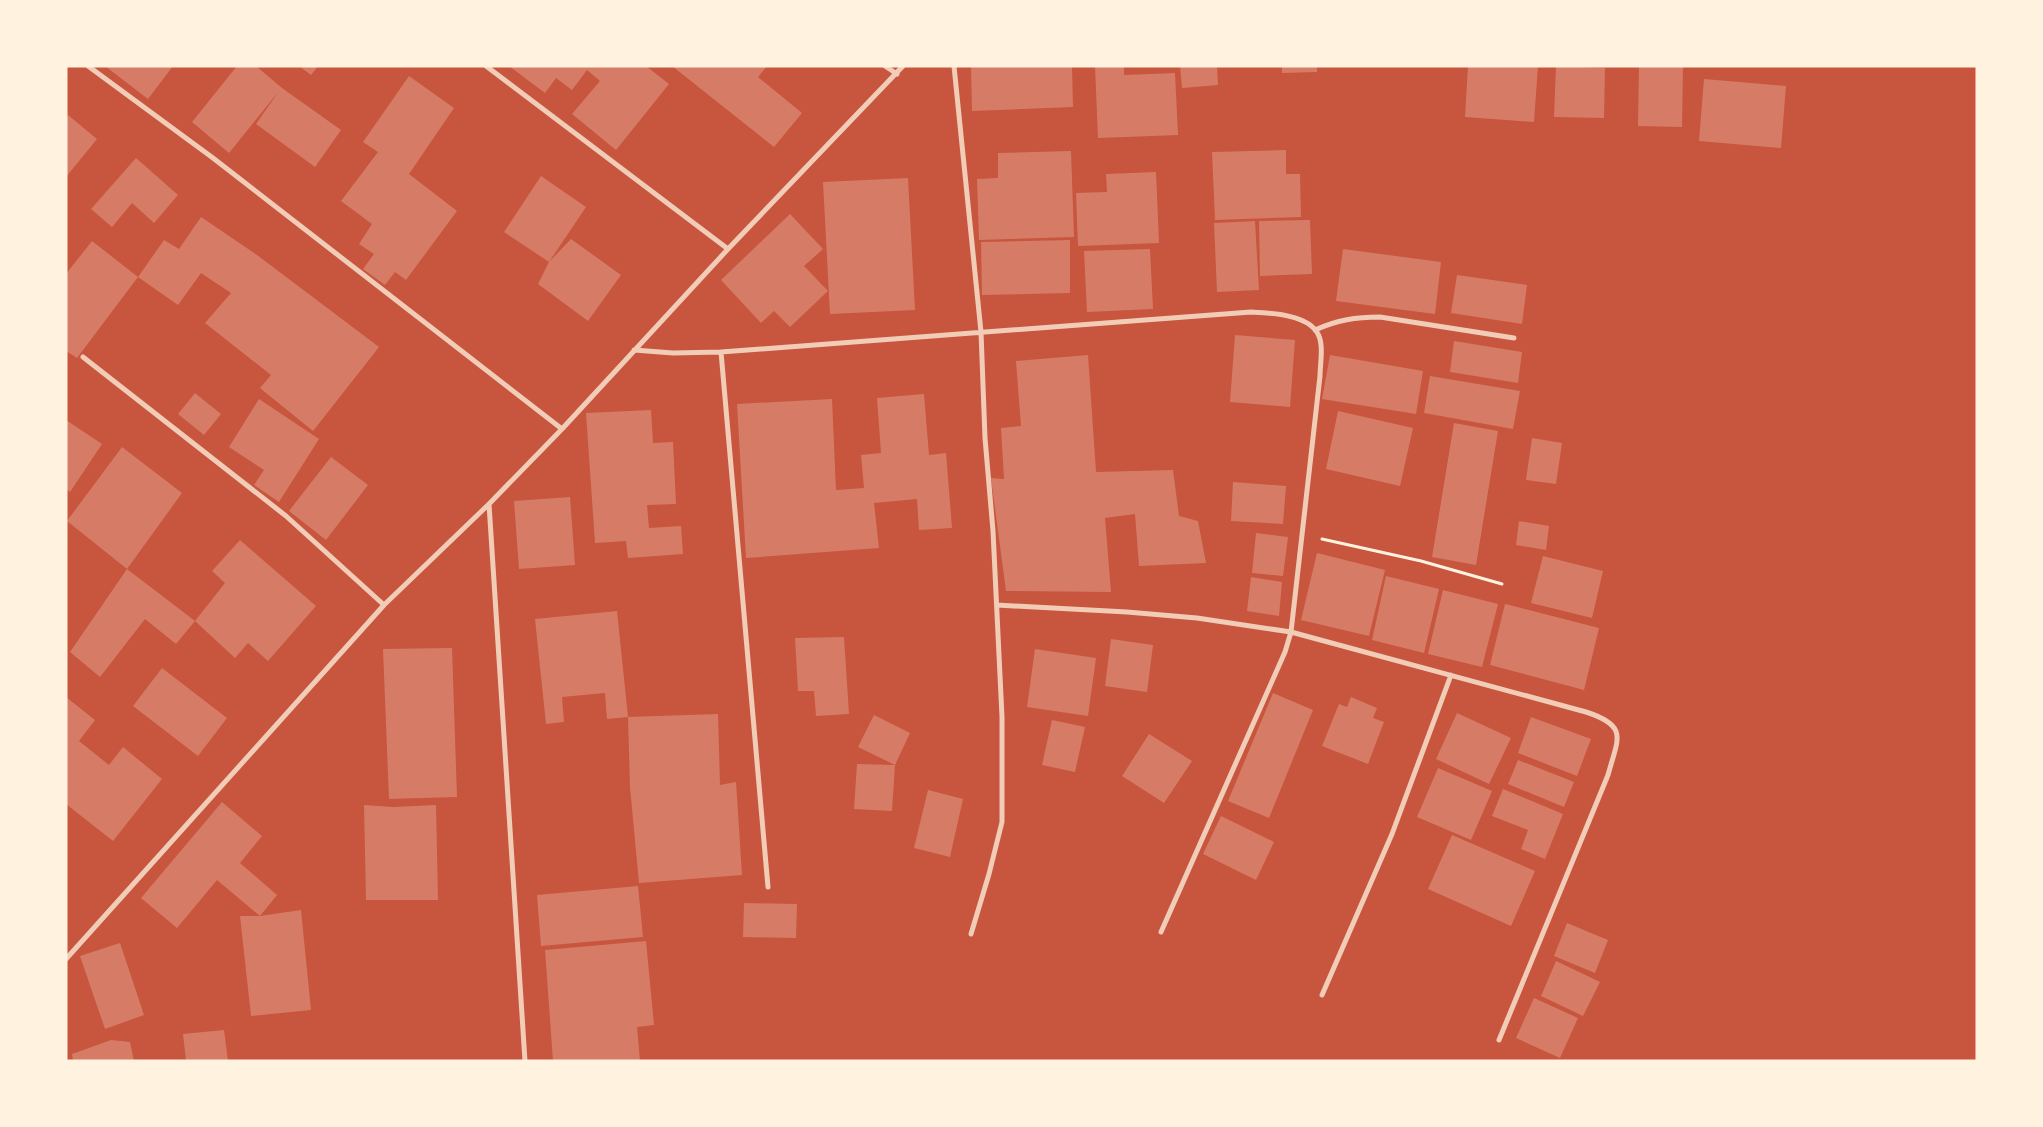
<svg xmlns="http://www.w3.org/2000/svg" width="2043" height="1127" font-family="Literata,serif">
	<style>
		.building { fill: #d67c66 }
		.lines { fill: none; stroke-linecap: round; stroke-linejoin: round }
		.path { stroke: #fff3e0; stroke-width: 3 }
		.minor { stroke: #f1ccb7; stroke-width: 5 }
	</style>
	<rect width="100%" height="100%" fill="#c8553d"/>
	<path class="building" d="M105,66H173L148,99Z
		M237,66H256L282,88L341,130L315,167L256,124L279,91L229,153L192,122Z
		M299,66H318L311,75Z
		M509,66H646L669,84L616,150L572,114L600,81L587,70L572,90L556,78L545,93Z
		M672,66H767L758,77L802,113L774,147Z
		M971,66H1072L1073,107L972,111Z
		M1095,66H1124V75L1175,73L1178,135L1098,138Z
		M1180,66H1217L1218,85L1182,88Z
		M1282,66H1317V72L1282,73Z
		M1468,66H1538L1534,122L1465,117Z
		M1556,66L1605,68L1604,118L1554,117Z
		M1639,66H1683L1682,127L1638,126Z
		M409,76L454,108L409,174L457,211L406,280L395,272L385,285L363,269L374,254L359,244L372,224L341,201L378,152L363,142Z
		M1704,79L1786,86L1781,148L1699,141Z
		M68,115L97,139L66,177V118Z
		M1286,150V174H1300L1301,217L1215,220L1212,152Z
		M1071,151L1074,237L979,240L977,179L998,178V153Z
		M136,158L178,195L154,223L132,203L112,227L91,209Z
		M1156,172L1159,243L1078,246L1076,193L1107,192L1106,174Z
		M541,176L586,207L549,262L504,232Z
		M908,178L915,310L830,314L823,182Z
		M790,214L823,249L804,266L828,291L790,327L774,311L761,323L721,280Z
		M201,217L257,255L379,347L313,431L260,388L271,375L205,323L231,293L201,273L178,305L138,277L164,240L179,249Z
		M1310,220L1312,274L1260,276L1259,221Z
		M1255,221L1259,290L1217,292L1214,223Z
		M571,239L621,275L588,321L538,284L549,262Z
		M1070,240V293L982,295L981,242Z
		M92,241L138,277L77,358L66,351V274Z
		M1150,249L1153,309L1087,312L1084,251Z
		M1343,249L1441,262L1435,314L1336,301Z
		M1457,275L1527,285L1522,324L1451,313Z
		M1235,335L1295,340L1290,407L1230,402Z
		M1454,341L1522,352L1518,383L1450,372Z
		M1088,355L1096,472L1173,470L1179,516L1198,521L1206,563L1139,566L1135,514L1105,518L1111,592L1006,591L991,478L1004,479L1001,428L1021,426L1016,361Z
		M1330,355L1423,371L1416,414L1322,399Z
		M1430,376L1520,391L1513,429L1424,413Z
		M195,393L221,414L204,435L178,414Z
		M924,394L929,455L946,453L952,528L919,530L917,499L874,503L879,548L746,558L737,404L832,399L836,490L864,488L861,455L881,453L877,398Z
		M259,399L319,439L279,502L254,485L264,470L229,447Z
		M651,410L653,443L673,442L676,504L647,505L649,528L681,526L683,554L628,558L626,541L595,543L586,413Z
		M1338,411L1413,428L1400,486L1326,469Z
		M66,420L102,444L70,492L66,489Z
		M1454,423L1498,431L1476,565L1432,557Z
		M1532,438L1562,443L1556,484L1526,480Z
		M122,447L182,493L127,569L67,521Z
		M331,457L368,485L326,540L289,511Z
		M1233,482L1286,486L1283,524L1231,521Z
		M570,497L575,565L519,569L514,501Z
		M1519,521L1549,526L1546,550L1516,545Z
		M1256,533L1288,537L1283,576L1252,573Z
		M240,540L316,606L268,661L248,643L235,658L195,621L225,583L212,571Z
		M1317,553L1385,570L1369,636L1301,620Z
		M1543,556L1603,571L1592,618L1531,603Z
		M127,569L195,621L176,644L145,619L100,677L70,652Z
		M1386,576L1439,589L1424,653L1372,640Z
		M1251,577L1282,582L1279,616L1247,611Z
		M1443,590L1498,604L1482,667L1428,654Z
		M1505,604L1599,628L1584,690L1490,665Z
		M617,611L628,717L607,719L605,693L562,697L564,722L546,724L535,619Z
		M844,637L849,714L816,716L814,691H798L795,638Z
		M1111,639L1153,645L1147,692L1105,686Z
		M452,648L457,797L389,799L383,649Z
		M1035,649L1096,658L1088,716L1027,707Z
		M162,668L227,718L198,756L133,706Z
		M1273,693L1313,710L1269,818L1228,801Z
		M66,697L95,720L79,741L109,765L123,747L162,779L113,841L66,804Z
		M1351,697L1377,708L1373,718L1384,722L1368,764L1322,746L1339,704L1347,707Z
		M1457,713L1511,738L1489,784L1436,759Z
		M718,714L720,785L736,782L742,875L639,883L630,787L628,717Z
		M874,715L910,733L895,765L858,747Z
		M1531,717L1591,739L1577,776L1518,753Z
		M1052,720L1085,727L1075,772L1042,765Z
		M1149,734L1192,761L1164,803L1122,776Z
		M1518,760L1574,782L1564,807L1508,784Z
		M857,764L895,765L892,811L854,809Z
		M1438,768L1492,791L1471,840L1417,817Z
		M1503,789L1563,814L1545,859L1521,849L1528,830L1492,816Z
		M928,790L963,799L950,857L914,848Z
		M222,802L262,836L240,863L277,895L260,916L217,880L177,928L141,898Z
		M364,805L393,807L436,805L438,900H366Z
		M1221,816L1274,842L1256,880L1203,854Z
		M1452,835L1535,871L1511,926L1428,889Z
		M638,886L643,937L541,946L537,895Z
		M744,903L797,904L796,938L743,937Z
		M301,910L311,1010L251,1016L240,916H260Z
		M1567,923L1608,940L1595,973L1554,956Z
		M646,941L654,1025L637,1027L640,1061H553L545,950Z
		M120,943L144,1015L105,1029L80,956Z
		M1556,961L1600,982L1583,1016L1541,996Z
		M1534,998L1578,1018L1560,1058L1516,1038Z
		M224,1030L228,1061H186L183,1034Z
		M111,1040L130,1042L134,1061H73L72,1054Z"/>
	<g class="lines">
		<path class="path" d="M1322,539L1421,561L1502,584"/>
		<path class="minor" d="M88,66L213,158L562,429
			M486,66L728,249
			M885,66L897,74
			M954,66L981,332L985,438L993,531L1002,717V822L989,874L971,934
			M1315,330C1337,320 1356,317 1380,317L1514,338
			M634,350L673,353L721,352L1251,312C1269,313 1308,314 1318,334C1324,345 1320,364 1320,376L1291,632L1285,652L1161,932
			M721,352L768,887
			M83,357L286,516L384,605
			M489,504L525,1061
			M997,605L1127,612L1197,618L1291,632L1586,712C1629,726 1618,738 1608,775L1499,1040
			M66,959L384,605L489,504L562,429L728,249L903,66
			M1322,995L1392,834L1451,675"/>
	</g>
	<rect width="2043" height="1127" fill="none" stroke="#fff3e0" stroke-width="135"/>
</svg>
